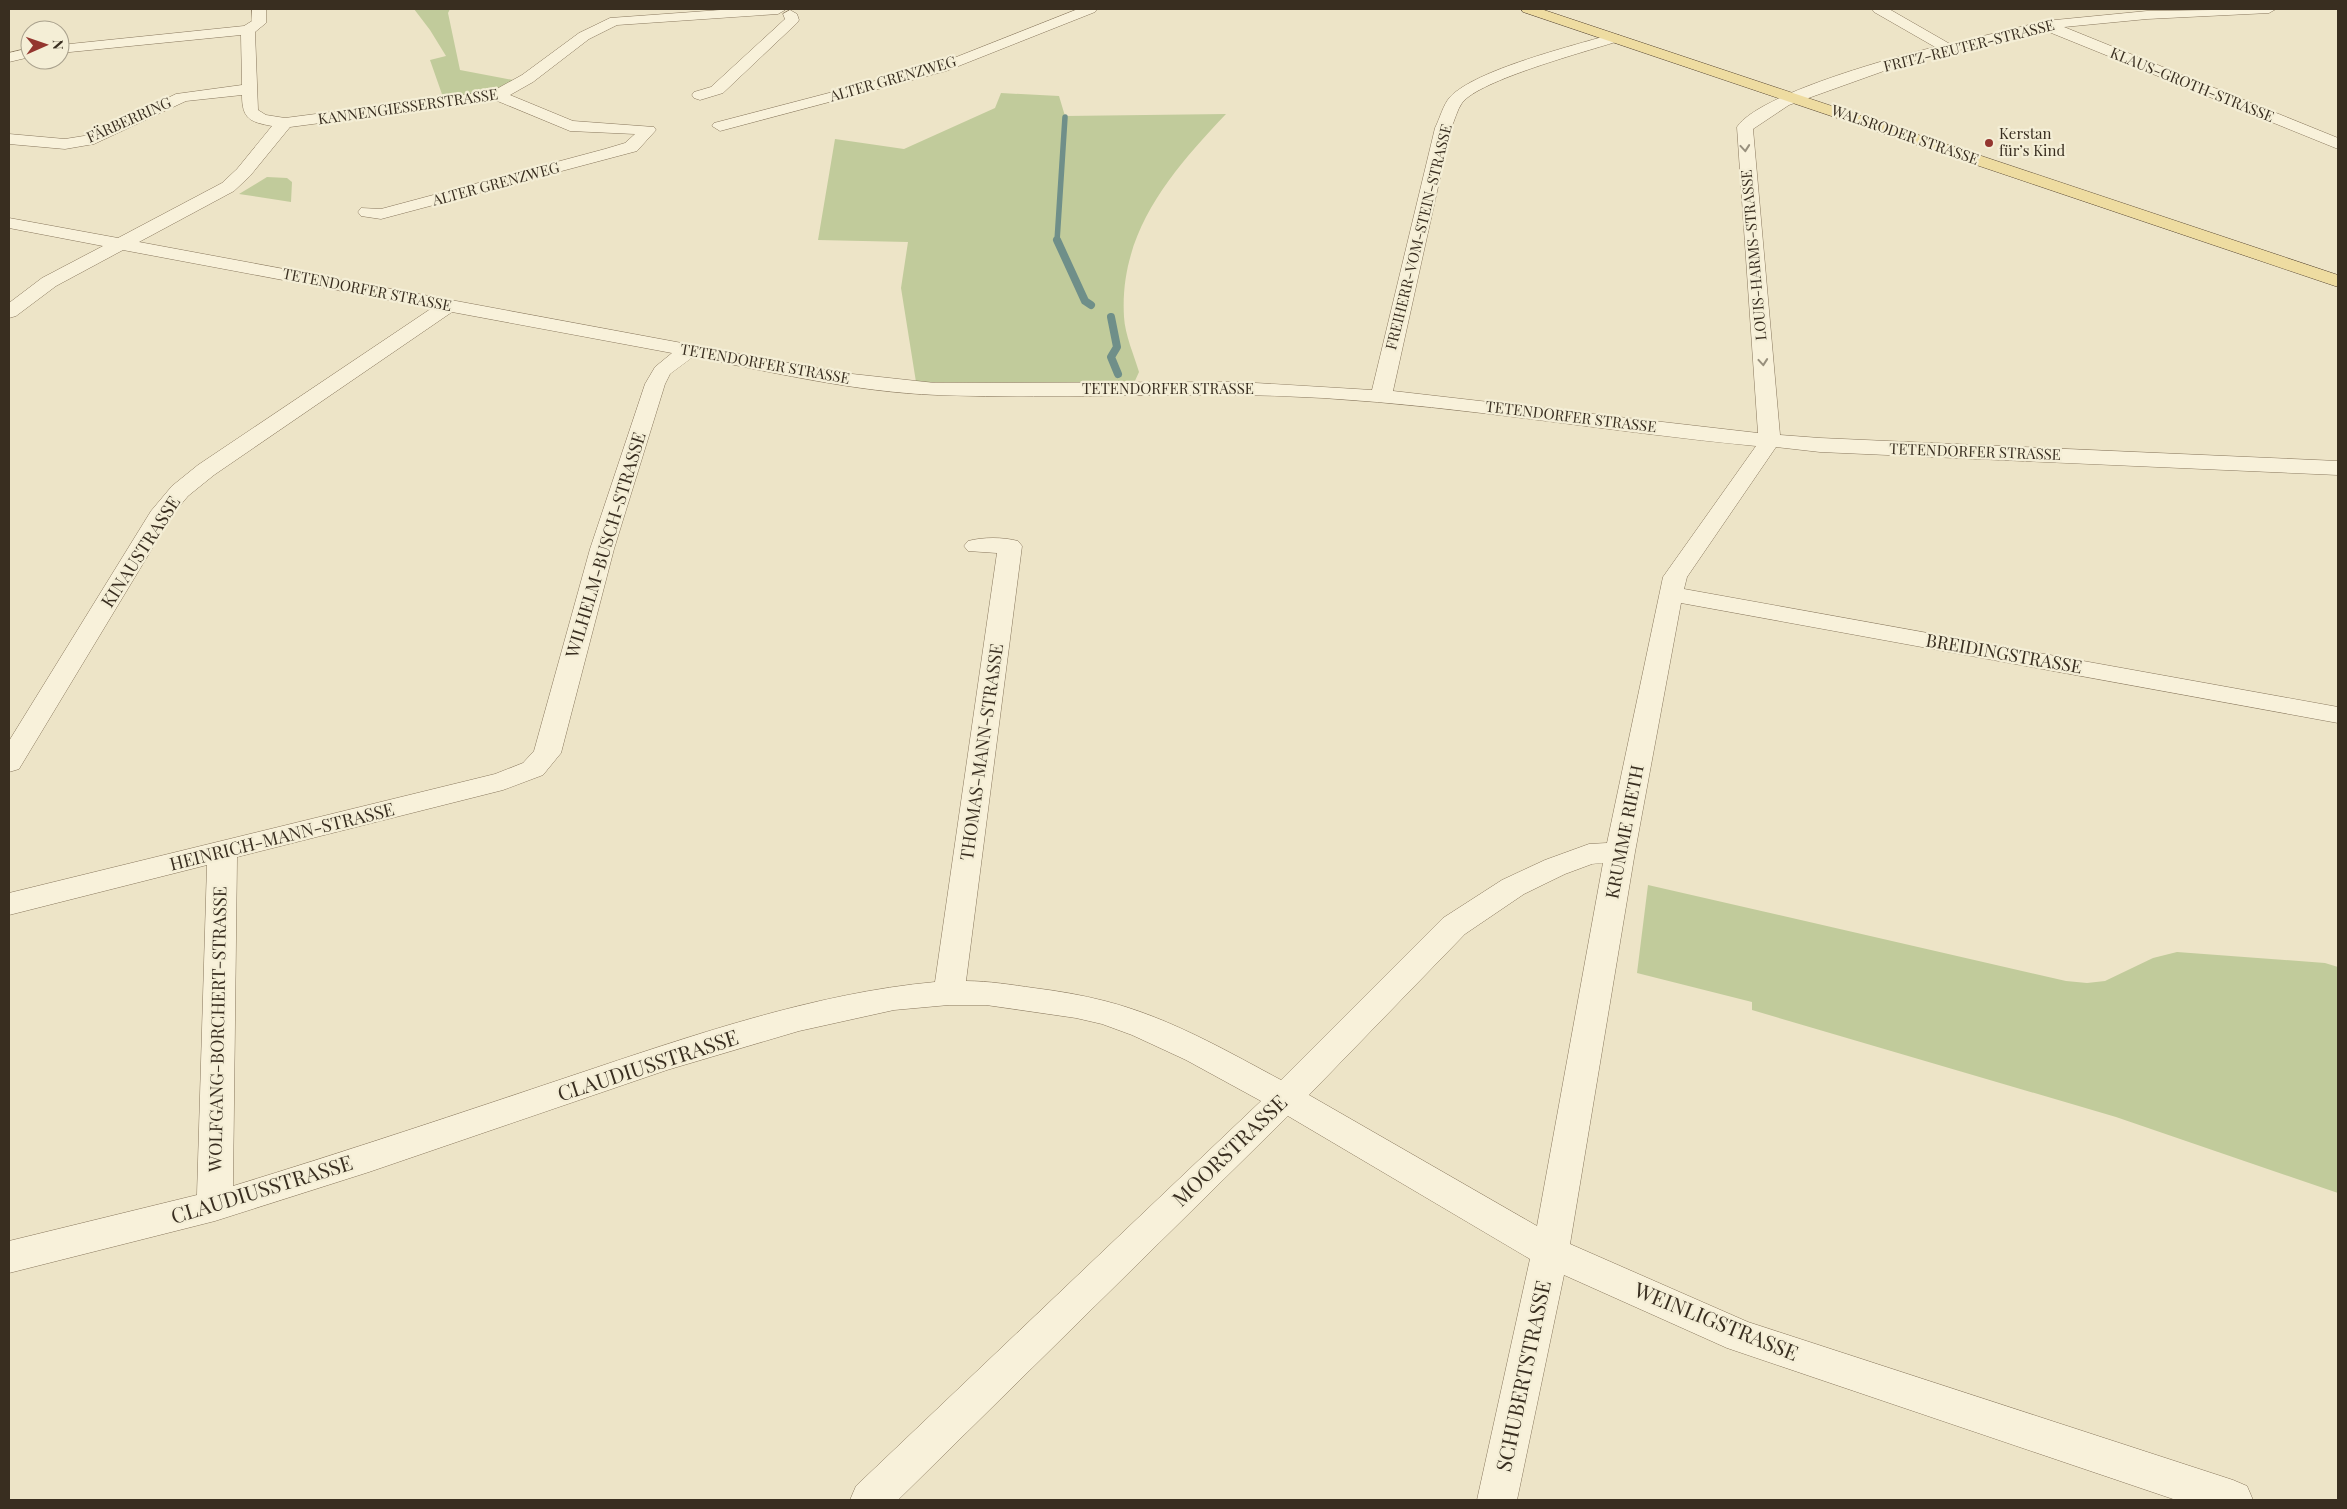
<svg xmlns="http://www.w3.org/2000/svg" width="2347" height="1509" font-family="'Playfair Display',serif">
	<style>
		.green { fill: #c1cb9b }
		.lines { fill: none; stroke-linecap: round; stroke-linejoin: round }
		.stream-far1 { stroke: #6f8f89; stroke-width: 5.5 }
		.stream { stroke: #6f8f89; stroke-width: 8 }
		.minor-casing { stroke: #88775d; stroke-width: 1 }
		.major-casing { stroke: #564531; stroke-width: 1 }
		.minor { fill: #f8f1da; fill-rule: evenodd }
		.major { fill: #eedca1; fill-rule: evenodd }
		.oneway { stroke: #98907d }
		.poi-dot { fill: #94362f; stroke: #f4eed6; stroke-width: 2 }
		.labels { text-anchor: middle; stroke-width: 4.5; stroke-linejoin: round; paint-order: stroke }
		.far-street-label { font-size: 15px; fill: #392e20; stroke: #f4eed6 }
		.far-poi-label { font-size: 15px; fill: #392e20; stroke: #f4eed6; text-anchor: start }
		.street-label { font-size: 18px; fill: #392e20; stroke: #f4eed6 }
		.near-street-label { font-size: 21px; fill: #392e20; stroke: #f4eed6 }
	</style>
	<rect width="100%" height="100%" fill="#ede4c7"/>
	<path class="green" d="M414,9H450L448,13L460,70L518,81L497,93L444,100L430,60L446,56L430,30Z
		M1001,93L1059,96L1065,116L1226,114C1171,172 1119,232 1124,317C1125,335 1134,355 1139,372L1134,383L916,382L901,288L908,242L818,240L835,139L904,149L995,108Z
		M267,177L287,178L292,182L291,202L239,194Z
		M1648,885L2066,981L2087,983L2105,981L2153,958L2177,952L2325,963L2338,967V1193L2116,1117L1752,1010V1002L1637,973Z"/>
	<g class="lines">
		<path class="stream-far1" d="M1057,241L1065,117"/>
		<path class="stream" d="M1057,240L1085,301L1091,305
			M1111,317L1117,347L1111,357L1118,374"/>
		<defs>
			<path id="minor" d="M252,9H266V23L255,32L258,110L266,115L285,118L493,91L522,75L579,33L610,18L734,9L785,10L778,14L617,25L589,39L533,82L510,95L573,121L654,127L656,130L637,151L381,219L361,216L358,212L361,208L381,209L605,149L625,143L635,134L570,131L495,100L290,127L250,176L234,191L139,242L843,373L935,383L1239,382L1372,390L1435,128C1440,118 1443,105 1450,97C1475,70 1572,46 1609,35H1619L1621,38L1619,41C1588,51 1479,80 1462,103C1457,110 1455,120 1451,128L1393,391L1758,433L1737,127C1759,94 1894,57 1935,47L1874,12L1872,9H1889L1950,44L2045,21L2147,11L2276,9L2269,13L2147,19L2064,27L2338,138V149L2044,30L1909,62L1789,105L1753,129L1780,435L1820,438L2338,461V475L1820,452L1776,447L1687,577L1684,589L2338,707V723L1681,603L1635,852L1570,1244L1748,1322L2233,1480L2247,1486L2253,1500H2176L1727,1348L1564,1275L1517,1500H1477L1530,1259L1288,1116L898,1500H850L856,1486L1261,1101L1186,1060L1132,1035L1102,1024L1076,1018L986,1005H949L894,1010L799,1031L667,1070L369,1172L215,1221L9,1273V1241L197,1195L207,865L9,915V893L495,774L523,763L534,751L590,549L645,384L655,367L672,353L452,312L214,475L188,496L173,514L19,769L9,772V741L151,511L172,486L198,465L432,308L123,250L56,286L16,316L9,318V303L42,278L103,246L9,228V218L118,238L222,183L237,169L272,126C250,122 242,119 242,95L186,101L94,144L65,149L9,144V134L65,139L90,135L176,94L242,85L241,35L60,53V45L244,26L252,21ZM693,357C773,372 855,392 937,395C1066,400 1194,390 1323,398C1468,407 1611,432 1756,446L1663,577L1607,843L1589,844L1545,860L1502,880L1443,918L1281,1080C1225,1050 1168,1017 1105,1001C1082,995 1058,991 1034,988C1012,985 989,981 966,981L1022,546L1018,541C1003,537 983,537 968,541L964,546L968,551L997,553L935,982C814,993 688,1037 574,1075C461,1113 347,1151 233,1186L237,857L503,790L543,775L561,753L614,549L665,384L670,374ZM1603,863L1537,1226L1309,1095L1465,934L1524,894L1565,874L1592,864Z
				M1078,9H1097L1095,12L946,71L720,131L712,126L714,123L936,65Z
				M790,10L797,14L799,20L797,23L723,93L700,100L694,98L692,95L694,92L711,87L785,19L783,14Z
				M30,48V57L9,62V53Z"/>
			<path id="major" d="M1521,9H1541L2338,275V287L1523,12Z"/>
		</defs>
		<use href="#minor" class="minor-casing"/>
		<use href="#major" class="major-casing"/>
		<use href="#minor" class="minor"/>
		<use href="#major" class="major"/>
	</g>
	<defs><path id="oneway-chevron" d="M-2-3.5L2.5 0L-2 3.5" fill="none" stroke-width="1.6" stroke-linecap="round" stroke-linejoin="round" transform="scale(1.25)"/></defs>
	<g class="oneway">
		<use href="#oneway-chevron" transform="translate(1745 148) rotate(85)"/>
		<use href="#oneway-chevron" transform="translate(1763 362) rotate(85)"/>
	</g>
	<circle class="poi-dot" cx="1989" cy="143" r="5"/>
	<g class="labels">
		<g class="far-street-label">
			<text transform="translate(1969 46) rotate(-14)" y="5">FRITZ-REUTER-STRASSE</text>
			<text transform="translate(893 79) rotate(-16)" y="5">ALTER GRENZWEG</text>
			<text transform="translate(2192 85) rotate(22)" y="5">KLAUS-GROTH-STRASSE</text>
			<text transform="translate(408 107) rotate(-8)" y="5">KANNENGIESSERSTRASSE</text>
			<text transform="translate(129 120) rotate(-24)" y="5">FÄRBERRING</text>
			<text transform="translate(1905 135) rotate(19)" y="5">WALSRODER STRASSE</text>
			<text transform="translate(496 184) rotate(-15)" y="5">ALTER GRENZWEG</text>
			<text transform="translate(1419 237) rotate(-76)" y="5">FREIHERR-VOM-STEIN-STRASSE</text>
			<text transform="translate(1754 255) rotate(-95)" y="5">LOUIS-HARMS-STRASSE</text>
			<text transform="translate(367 290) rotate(11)" y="5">TETENDORFER STRASSE</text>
			<text transform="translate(765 364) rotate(10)" y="5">TETENDORFER STRASSE</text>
			<text x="1168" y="394">TETENDORFER STRASSE</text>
			<text transform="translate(1571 417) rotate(7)" y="5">TETENDORFER STRASSE</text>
			<text transform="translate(1975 452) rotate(2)" y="5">TETENDORFER STRASSE</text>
		</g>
		<g class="far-poi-label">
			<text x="1999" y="139">Kerstan<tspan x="1999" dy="17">für’s Kind</tspan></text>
		</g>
		<g class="street-label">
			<text transform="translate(606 545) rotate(-73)" y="6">WILHELM-BUSCH-STRASSE</text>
			<text transform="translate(141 552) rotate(-57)" y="6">KINAUSTRASSE</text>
			<text transform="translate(2004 654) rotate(10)" y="6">BREIDINGSTRASSE</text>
			<text transform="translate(982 752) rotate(-82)" y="6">THOMAS-MANN-STRASSE</text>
			<text transform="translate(1625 832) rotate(-79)" y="6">KRUMME RIETH</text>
			<text transform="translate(282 837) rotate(-14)" y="6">HEINRICH-MANN-STRASSE</text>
			<text transform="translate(218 1029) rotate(-89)" y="6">WOLFGANG-BORCHERT-STRASSE</text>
		</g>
		<g class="near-street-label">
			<text transform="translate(648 1066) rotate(-18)" y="7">CLAUDIUSSTRASSE</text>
			<text transform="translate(1230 1151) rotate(-44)" y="7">MOORSTRASSE</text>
			<text transform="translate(262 1190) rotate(-17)" y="7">CLAUDIUSSTRASSE</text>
			<text transform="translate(1716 1322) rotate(22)" y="7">WEINLIGSTRASSE</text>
			<text transform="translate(1524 1376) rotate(-78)" y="7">SCHUBERTSTRASSE</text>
		</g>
	</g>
	<rect width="2347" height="1509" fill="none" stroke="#392e20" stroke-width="20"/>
	<g transform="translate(45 45) rotate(88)"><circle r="24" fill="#f4eed6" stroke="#a9a18d"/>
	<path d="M0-4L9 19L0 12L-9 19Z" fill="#94362f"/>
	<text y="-8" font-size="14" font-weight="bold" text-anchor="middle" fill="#392e20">N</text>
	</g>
</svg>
